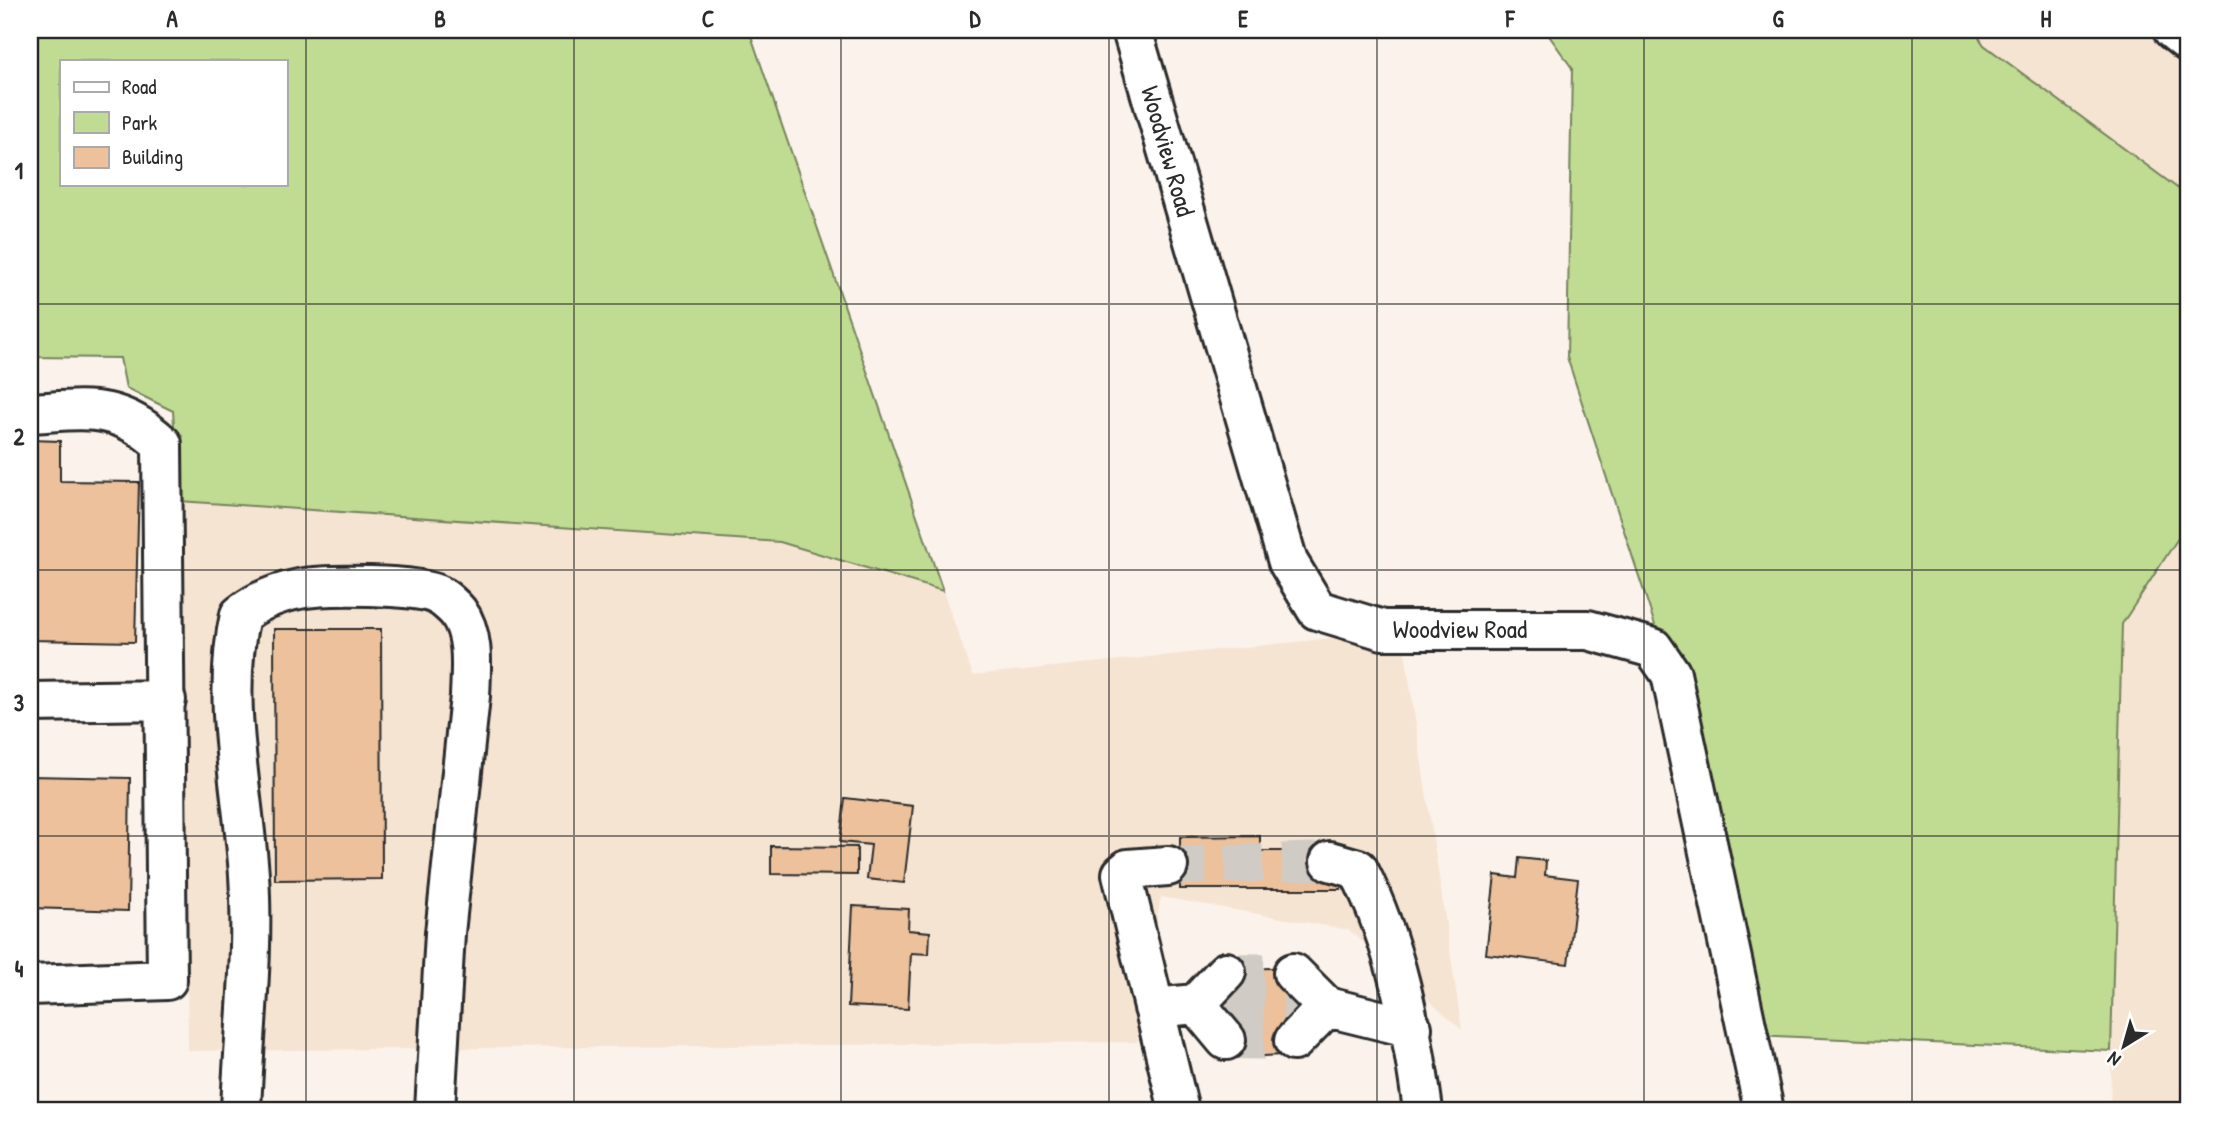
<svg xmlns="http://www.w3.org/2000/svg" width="2218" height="1140" font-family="'Patrick Hand',sans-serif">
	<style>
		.built { fill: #f6e4d3 }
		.green { fill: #c0db92; stroke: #76835e; stroke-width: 2; fill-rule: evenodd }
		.building { fill: #ecc19c; stroke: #2b2b2b; stroke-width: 2 }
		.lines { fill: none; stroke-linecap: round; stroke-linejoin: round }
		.minor-tunnel { stroke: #d1cbc5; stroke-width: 38; stroke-dasharray: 38 19; stroke-linecap: butt }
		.minor-casing { stroke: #2b2b2b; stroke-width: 44 }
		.minor { stroke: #fff; stroke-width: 38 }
		.grid { fill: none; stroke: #2b2b2b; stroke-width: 2; stroke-opacity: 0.55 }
		.labels { text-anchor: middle; stroke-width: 5; stroke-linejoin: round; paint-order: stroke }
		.street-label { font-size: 26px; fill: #2b2b2b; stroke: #fff }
		.neatline { fill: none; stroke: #2b2b2b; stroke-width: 2.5 }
		.grid-label { font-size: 23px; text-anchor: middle; font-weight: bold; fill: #2b2b2b }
	</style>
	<rect width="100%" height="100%" fill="#fbf3eb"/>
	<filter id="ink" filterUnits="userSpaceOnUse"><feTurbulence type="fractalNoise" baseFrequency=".0143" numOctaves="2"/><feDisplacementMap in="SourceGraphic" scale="14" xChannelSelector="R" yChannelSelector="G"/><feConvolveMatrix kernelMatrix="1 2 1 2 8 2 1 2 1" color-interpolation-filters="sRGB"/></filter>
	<g filter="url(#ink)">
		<path class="built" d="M1974,30H2188V198L1984,45Z
			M179,502L780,542L943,591L973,675L1402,631L1462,1030L1349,930L1161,897L1137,1042L188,1051Z
			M2188,523V1110H2110L2122,624Z"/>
		<path class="green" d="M30,30H749L943,591L780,542L179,501L173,411L126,388L120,358L30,357ZM61,61H285V184H61Z
			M1545,30H1974L1984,45L2188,196V523L2122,624L2111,1051L1753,1035L1671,674L1567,357L1572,68Z"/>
		<path class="building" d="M30,440L60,441V481L139,482L135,642L30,640Z
			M274,629H381L382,879L275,880Z
			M30,776L130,778L128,911L30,908Z
			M845,798L913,806L904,883L867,879L871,845L840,842Z
			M1260,836V851H1341V889H1180V837Z
			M771,846L857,847V875L771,874Z
			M1519,858L1546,861L1545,875L1578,879L1568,964L1486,954L1495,875L1517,878Z
			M853,906L909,909L908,930L930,932L929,954L911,953L908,1009L848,1006Z
			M1301,967L1305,1054L1242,1057L1238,969Z"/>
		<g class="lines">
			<path class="minor-tunnel" d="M1168,866L1330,861
				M1226,972L1293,973
				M1226,1005L1295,1006
				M1226,1040L1294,1041"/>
			<defs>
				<path id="minor" d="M1132,30L1288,562L1317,610L1383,630H1588L1653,648L1671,674L1764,1110
					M2173,30L2188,42
					M30,413C86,410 117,402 162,444L167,980L30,985
					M30,702L166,700
					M1330,861L1358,869C1396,943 1412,1028 1423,1110
					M1168,866L1128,869L1122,874L1179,1110
					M1293,973L1327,1007
					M1196,1004L1226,972
					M1154,1008L1196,1004L1226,1040
					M1294,1041L1327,1007L1412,1028
					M241,1110C244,1032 254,954 249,875C243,789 221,700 240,615C256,602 278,593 299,589C323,584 418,584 438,595C444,598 454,607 458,612C475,635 471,669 470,696L445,933L435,1110"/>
			</defs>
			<use href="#minor" class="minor-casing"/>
			<use href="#minor" class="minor"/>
		</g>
	</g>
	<path class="grid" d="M306,30V1110M574,30V1110M841,30V1110M1109,30V1110M1377,30V1110M1644,30V1110M1912,30V1110M30,304H2188M30,570H2188M30,836H2188"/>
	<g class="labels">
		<g class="street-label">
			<text transform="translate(1168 151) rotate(74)" y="9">Woodview Road</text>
			<text x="1460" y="638">Woodview Road</text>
		</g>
	</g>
	<rect width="2218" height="1140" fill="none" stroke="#fff" stroke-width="77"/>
	<rect x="60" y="60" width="228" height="126" fill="#ffffff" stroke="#aaaaaa" stroke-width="2"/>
	<rect x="74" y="82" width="35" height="10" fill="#ffffff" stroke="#aaaaaa" stroke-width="2"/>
	<text x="122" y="94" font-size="21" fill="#2b2b2b">Road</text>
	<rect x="74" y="112" width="35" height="21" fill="#c0db92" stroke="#aaaaaa" stroke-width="2"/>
	<text x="122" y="130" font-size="21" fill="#2b2b2b">Park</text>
	<rect x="74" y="147" width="35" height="21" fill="#ecc19c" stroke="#aaaaaa" stroke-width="2"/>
	<text x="122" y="164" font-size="21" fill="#2b2b2b">Building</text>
	<g transform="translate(2124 1046) rotate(217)" stroke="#ffffff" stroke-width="5" paint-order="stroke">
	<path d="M0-5L12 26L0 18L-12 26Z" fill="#2b2b2b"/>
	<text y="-10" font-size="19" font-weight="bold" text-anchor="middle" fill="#2b2b2b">N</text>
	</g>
	<rect x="38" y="38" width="2142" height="1064" class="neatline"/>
	<g class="grid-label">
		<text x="172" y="27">A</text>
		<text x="440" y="27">B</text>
		<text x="708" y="27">C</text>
		<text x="975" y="27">D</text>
		<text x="1243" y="27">E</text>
		<text x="1510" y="27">F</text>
		<text x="1778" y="27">G</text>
		<text x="2046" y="27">H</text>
		<text x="19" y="179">1</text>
		<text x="19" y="445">2</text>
		<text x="19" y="711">3</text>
		<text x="19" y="977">4</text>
	</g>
</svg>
